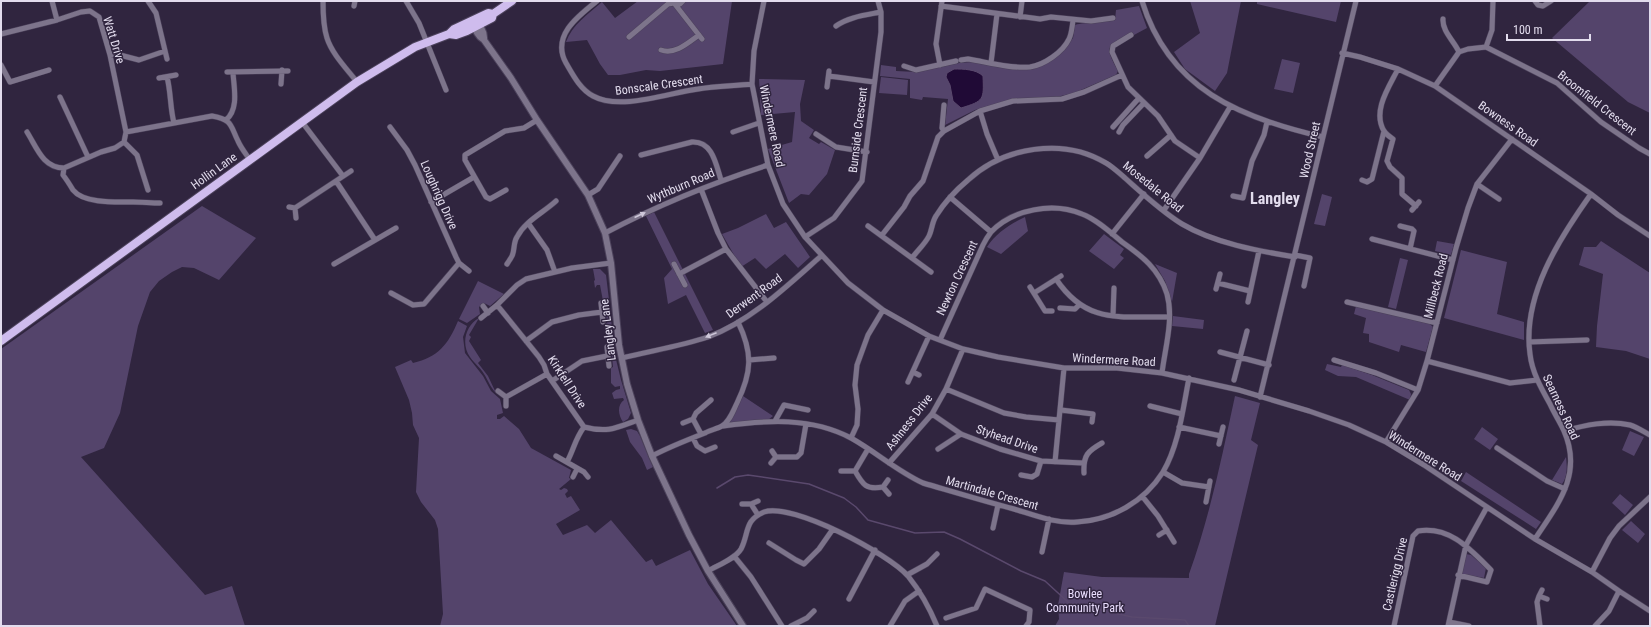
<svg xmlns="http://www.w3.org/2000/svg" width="1651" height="627" font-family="'Roboto Condensed',sans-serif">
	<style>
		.green { fill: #54446b }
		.water { fill: #200a36; stroke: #5a496d }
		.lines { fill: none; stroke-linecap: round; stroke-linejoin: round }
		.stream { stroke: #5a496d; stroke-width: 1.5 }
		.minor-casing { stroke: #4c425b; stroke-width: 6 }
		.tertiary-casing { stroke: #4c425b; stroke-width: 8 }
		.primary-casing { stroke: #4c425b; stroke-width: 10 }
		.minor { stroke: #7d748b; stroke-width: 5 }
		.tertiary { stroke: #7d748b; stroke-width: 6 }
		.primary { stroke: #cfbced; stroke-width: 8 }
		.oneway { fill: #cec7d9 }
		.labels { text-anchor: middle; stroke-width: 3; stroke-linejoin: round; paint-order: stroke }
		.street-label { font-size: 12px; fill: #e2dced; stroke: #30253f }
		.park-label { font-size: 12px; fill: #e9ddfd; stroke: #30253f }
		.district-label { font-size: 16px; font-weight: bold; fill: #e2dced; stroke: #30253f }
	</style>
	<rect width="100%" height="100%" fill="#30253f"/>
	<path class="green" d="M638,1H732L723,64L660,71L646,70L620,75H608L600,64L587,40L566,42C572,25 588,14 602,2L615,18Z
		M1190,1H1241L1227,73L1215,91L1185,69L1174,52L1200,33Z
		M1257,1H1341L1336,22L1257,4Z
		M1590,1H1650V113L1628,102L1552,38Z
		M1139,6L1147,28L1134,35L1132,32C1108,46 1103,44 1118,71L1116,75L1074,93L1061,96L1002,102L975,110L945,125L948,99L923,97L922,100L910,98V79L880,76L881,65L896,67V71L917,72L959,63L971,62L1035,68L1061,53L1073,38L1075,25C1078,23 1108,21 1115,20L1116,10Z
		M1282,59L1300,63L1293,93L1274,89Z
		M881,77L908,80L907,95L879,93Z
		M759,79L805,80L800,104L801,121L814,130L809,138L819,144L821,142L835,150L827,174L809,195L801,194L789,203L768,149L792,142L795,112L761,115Z
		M1322,194L1332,197L1325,226L1314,224Z
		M202,206L256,238L219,280L194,268L182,267L172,272L159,281L150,292L138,326L120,413L104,448L81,457L205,595L232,586L245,626H1V349Z
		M654,212L713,330L705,333L686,295L668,304L664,278L672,269L646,216Z
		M766,214L774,228L786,222L810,257L798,268L785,254L766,269L755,258L741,267L722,234L738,228Z
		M1025,217L1028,231L1001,254L987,247C996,233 1010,224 1025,217Z
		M1104,234L1124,249L1120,255L1124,258L1114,269L1089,251Z
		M1437,241L1454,244L1451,255L1435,251Z
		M1601,241L1650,273V359L1626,351L1596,347L1597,326L1603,274L1579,265L1584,247H1596Z
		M1461,250L1507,262L1497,314L1524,322V340L1444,318Z
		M1400,258L1408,260L1396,309L1388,307Z
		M1155,264L1177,273L1172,302L1165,281Z
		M593,269H600L606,275L609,300L603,301L600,285H597L595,288L594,281L595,280Z
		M478,281L504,294L490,306L484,303L479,307L480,314L467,323L459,319Z
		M605,303H609L614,344L608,345L609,336L606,335L605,333L608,331L606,323H607Z
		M1356,306L1428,322L1433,327L1426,352L1401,345L1399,352L1369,342V334L1363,333L1366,318L1354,314Z
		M1173,316L1204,320L1203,329L1172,326Z
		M479,318L469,335L471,337L469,341L481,360L478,363L488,376L496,393C490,387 488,380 484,374C480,367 474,363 470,357C461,344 465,326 479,318Z
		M458,321L467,326L463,337L465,353L483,376L491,391L500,399L503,413L497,415V419H500L504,416L519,429L531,448L571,470L569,478L571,479L559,489L561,490L564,488L567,489L568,491L565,494L567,498L571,496L580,510L556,524L563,535L587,525L595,533L611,520L646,562L652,559L656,566L690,550L708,584L737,626H440L443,614L438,529L435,520L421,502L416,492L419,438L413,425L412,413L409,400L395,367L411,360L413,363C438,357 448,345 458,321Z
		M611,347H613L621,380L631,413L628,419L623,422C618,415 617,405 624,400L623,398L614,399L612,393L616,390L620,389V386L615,387L611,383V368L613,367Z
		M1327,364L1341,367L1342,365L1372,375L1409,390L1411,394L1410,400L1356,377L1338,376L1325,370Z
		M743,396L773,416L768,420L732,423L729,421Z
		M1235,396L1260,403L1251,440L1258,445L1215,626H1055L1059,619L1058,605L1064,572L1102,577L1189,578V574C1210,516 1222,456 1235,396Z
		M1482,427L1498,439L1490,450L1474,439Z
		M631,429L637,431L640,436L653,467L647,470L642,458L630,442L626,430Z
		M1630,431L1644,437L1634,456L1622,450Z
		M1566,457C1567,465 1568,477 1562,484L1552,480Z
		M1466,472L1541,522L1536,529L1461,481Z
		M1620,494L1633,505L1625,515L1612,503Z
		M1631,521L1645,534L1638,543L1622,530Z
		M1466,554L1471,555L1486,568L1484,578L1461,574Z"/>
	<path class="water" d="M954,69C963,69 976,69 983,76C984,100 984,101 961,108L953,101L950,85L946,77L947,73Z"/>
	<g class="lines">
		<path class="stream" d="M717,488L735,477L748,475L809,484L844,498L856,507L868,520L915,533L944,532L960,539L1021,571L1045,581L1069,603L1132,617L1185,620L1189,626"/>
		<defs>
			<path id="minor" d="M52,1L57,20
				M148,1L156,13L167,59
				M323,1C323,13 323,26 327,38C332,54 347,69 357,82
				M406,1L419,23L446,90
				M597,1C578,16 551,36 566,63C573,75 580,89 593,96C620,111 668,93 698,89C716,86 734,86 752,84
				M764,1L754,51L752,84L768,165L783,204L805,237L848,283L883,310L929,336L963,349L998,357L1064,368H1117L1162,373L1239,390L1309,411L1349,425L1386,442L1424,465L1535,539L1592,572L1619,591L1650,611
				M1142,1C1169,89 1240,118 1323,137
				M1535,1L1538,5L1543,6L1551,1
				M674,3L702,39
				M354,6L355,1
				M941,6L1040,19L1051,17L1091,21L1113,18
				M1020,17L1022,1
				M1443,19C1442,31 1454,41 1459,52
				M836,26C848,17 866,15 881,12
				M1,34L57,20L81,12L90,11L99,17L110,55L126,132
				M1131,35L1113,46L1112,52L1128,87L1158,116L1175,141L1200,158
				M629,37L668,4L674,3L680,4L683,1
				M1486,47L1492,30L1493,1
				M661,50C675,55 688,43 699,35
				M1342,53L1360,57L1398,69L1435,86L1591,194L1618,215L1650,236
				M110,55L116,54L139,60L165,51
				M961,60L968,59C987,62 1010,69 1030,67C1044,65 1063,52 1069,39C1072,33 1072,26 1073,21
				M991,63L997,14
				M1,65L10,82L49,70
				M940,65L936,44L942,1
				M904,66L916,70L956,61
				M1398,69C1389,87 1372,111 1384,131C1386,134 1390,137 1393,139L1387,161L1390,167L1402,178V194L1416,206
				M227,72L288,71
				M829,76L874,82
				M167,77C171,92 170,108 174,123
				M159,78L176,75
				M281,84L282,70
				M1435,86L1459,52L1468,49L1486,47L1557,83L1601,122L1639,148L1650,154
				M827,87L829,71
				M60,97L88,157
				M980,111L987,134L998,160
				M226,120C239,109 234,88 233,73
				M302,122L343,176
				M390,127L407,150L415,165L456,257L459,263L469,271
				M1113,127L1139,98
				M944,131L942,128L944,105
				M27,132C37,148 43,168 64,168L101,152L115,148L124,142L126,132L212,116C233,120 230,125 238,141C241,148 246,154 250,160
				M733,132L759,123
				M1119,132L1123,125L1144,103
				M816,134L836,147L867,152
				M124,142L137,155L148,190
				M641,155L692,142C713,141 716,165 721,180
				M1147,156L1171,135
				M64,168L63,175C67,180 70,185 73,190C84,204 117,202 133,202C142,202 151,203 160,203
				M1362,180L1367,182L1372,179L1384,131
				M336,181L375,240
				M1477,184L1499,199
				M701,189L718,233L726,249L767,302
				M506,190L490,199L486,197L465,160V155L505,131L524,128L537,120
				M588,195L598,189L620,156
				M1233,196L1243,198L1252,161L1264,135L1267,122
				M950,197L991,232
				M431,202L474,177
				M289,207L295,208L351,171
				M295,208L296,218
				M1164,210L1200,158L1230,107
				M1412,210L1419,202
				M528,223L547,250L555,272
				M868,226L931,272
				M1400,226L1412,229L1414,231L1410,249
				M605,233C658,205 712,183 768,165
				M1112,234L1144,194
				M882,235L904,207L910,196L923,181L938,137L944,131L980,111L1013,101L1062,99L1084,92L1122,75
				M805,237L834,218L862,181L881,32V12L878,1
				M1372,239L1453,260
				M1295,255L1310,258L1304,286
				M912,258C917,251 925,244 929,236C932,230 932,222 936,216C944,203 956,190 968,180C1004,147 1063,137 1106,163C1113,167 1119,173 1125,178C1143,194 1161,211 1182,224C1214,243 1258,251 1295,257
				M334,264L396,228
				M507,264C509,261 511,258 512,256C515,250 513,243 517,237C525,221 543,213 556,201
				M674,264L685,285
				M679,274L726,249
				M1056,279C1087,325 1120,316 1169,317
				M1218,283L1250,291
				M1030,287L1045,311H1052
				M1216,289L1220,274
				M391,293L413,305L424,304L459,263
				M1034,293L1061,276
				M1248,302L1259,251
				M1347,302L1437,323
				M601,303L603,322
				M497,305L539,357L544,365L547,374L584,427C608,433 616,428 638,420
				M483,306L488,313
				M1060,308L1075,309L1079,305
				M1113,316L1114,288
				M481,318L497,305L517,285L526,279L572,268L611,263
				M940,340L983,245C985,241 988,236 991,232C1013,209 1053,202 1082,214C1096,219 1110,232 1122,242C1142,256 1159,269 1167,294C1174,319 1165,348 1162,373
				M526,341L552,322L579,315L602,312
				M1529,342L1587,340
				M607,347L609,366
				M1220,352L1269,365
				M622,358C650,351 681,346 708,337C751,321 787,286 821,256
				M749,360L774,358
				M1334,360L1376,373L1418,390
				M1427,361L1510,383L1537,380
				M913,372L919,375
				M1234,380L1247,331
				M552,381L582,361L607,356
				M908,382L929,336
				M946,389L1004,413L1026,417L1059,420
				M498,391L506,397V406
				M506,397L547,374
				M1260,397L1356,1
				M1150,406L1182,414
				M1061,410L1093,414L1092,422
				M932,414L961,434L1000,449L1041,461L1083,463
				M693,419L696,413L711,400
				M775,421L784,405L808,410
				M683,423L693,419L701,434
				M723,426C767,420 811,417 851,438C876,452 897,471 923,483C954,492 984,501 1014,509C1034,515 1056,524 1077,522C1112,520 1144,502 1163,472C1179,445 1183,408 1189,378
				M1179,427L1221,436
				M1564,431C1585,425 1608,420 1630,425C1637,427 1644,432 1650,435
				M693,438L697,446L705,451L715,447
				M851,438L857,425L858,409L855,385L857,365L868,335L883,310
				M1386,442L1418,390L1427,361L1456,248L1468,208L1477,184L1512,139
				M1219,444L1223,427
				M1497,448L1547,481L1565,489
				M868,449L855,471C863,485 866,490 883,487L888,480
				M938,449L961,434
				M772,451L776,457
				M556,456L584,472L588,477
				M652,456C669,447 687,440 705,433C710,430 717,429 722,426C730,421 733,411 737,403C752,372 753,353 738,322
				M567,462C574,449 575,439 584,427
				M1055,462L1064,368
				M771,463L776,457H797L801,453L806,424
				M889,463L932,414L946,389L963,349
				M841,471H855
				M1163,472L1182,483L1209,487
				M1084,473C1083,455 1088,451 1102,443
				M1021,475L1032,477L1037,474L1041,461
				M573,477L577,469
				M883,487L889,494
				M1142,496L1158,516L1174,542
				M1206,502L1210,481
				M742,504H751L758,501
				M751,504L758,515
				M993,528L998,505
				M1159,535L1167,530
				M1535,539C1558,504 1583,474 1564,431C1560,422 1554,413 1550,404C1541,388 1532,372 1530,354C1522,296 1559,239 1591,194
				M769,543L796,560L804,564L819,549L833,529
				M1042,552L1049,519
				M734,556L751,577L782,626
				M708,571C718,565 735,559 741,549C749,534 744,520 764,512C792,502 889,554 908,576C920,591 930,609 937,626
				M1592,572L1610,538L1619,526L1650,497
				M907,575L927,564L937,554
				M1539,596L1542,590
				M849,599L875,550
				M946,618L976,608L985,589L1030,610L1029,622L1026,626
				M1449,622L1469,626
				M791,626L807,618L814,611
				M890,626L905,601L919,591
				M1394,626L1413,536L1418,531C1450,526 1470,549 1491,570L1487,582L1458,575
				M1448,626L1466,545L1487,507
				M1540,626L1537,602L1539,596L1547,599
				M1595,626L1609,611L1619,591"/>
			<path id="tertiary" d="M473,20C480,25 485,31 484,40C477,36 474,28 473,20Z
				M484,40L511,78L537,120L588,195L605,233L611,263L619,345L627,384L638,420L652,456L689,535L708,571L743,626"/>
			<path id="primary" d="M449,34L454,29L488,13L493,14
				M1,341L357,82L415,47L449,34L456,35L467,31L492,18L493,14L512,1"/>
		</defs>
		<use href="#minor" class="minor-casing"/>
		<use href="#tertiary" class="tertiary-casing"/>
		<use href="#primary" class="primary-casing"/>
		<use href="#minor" class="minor"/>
		<use href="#tertiary" class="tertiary"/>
		<use href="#primary" class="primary"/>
	</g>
	<defs><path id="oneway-solid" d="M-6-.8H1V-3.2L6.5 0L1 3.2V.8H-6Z"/></defs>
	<g class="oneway">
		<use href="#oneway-solid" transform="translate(640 215) rotate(-25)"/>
		<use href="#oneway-solid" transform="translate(711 335) rotate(158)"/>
	</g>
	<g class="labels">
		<g class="street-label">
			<text transform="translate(114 40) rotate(73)" y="4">Watt Drive</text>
			<text transform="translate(659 85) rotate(-8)" y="4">Bonscale Crescent</text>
			<text transform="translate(1597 103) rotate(38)" y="4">Broomfield Crescent</text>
			<text transform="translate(1508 124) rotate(35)" y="4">Bowness Road</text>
			<text transform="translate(772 126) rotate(78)" y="4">Windermere Road</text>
			<text transform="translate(858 130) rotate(-83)" y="4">Burnside Crescent</text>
			<text transform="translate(1310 150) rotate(-77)" y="4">Wood Street</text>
			<text transform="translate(214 171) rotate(-36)" y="4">Hollin Lane</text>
			<text transform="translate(681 186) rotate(-23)" y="4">Wythburn Road</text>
			<text transform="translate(1153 187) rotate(39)" y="4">Mosedale Road</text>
			<text transform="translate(439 195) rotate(66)" y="4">Loughrigg Drive</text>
			<text transform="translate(957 278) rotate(-65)" y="4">Newton Crescent</text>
			<text transform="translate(1436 286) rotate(-76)" y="4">Millbeck Road</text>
			<text transform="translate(754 296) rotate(-36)" y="4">Derwent Road</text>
			<text transform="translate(608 330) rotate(-97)" y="4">Langley Lane</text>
			<text transform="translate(1114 360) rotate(3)" y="4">Windermere Road</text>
			<text transform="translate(567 382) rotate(57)" y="4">Kirkfell Drive</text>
			<text transform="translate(1561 407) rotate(65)" y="4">Searness Road</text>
			<text transform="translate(909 422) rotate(-52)" y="4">Ashness Drive</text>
			<text transform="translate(1007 439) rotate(19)" y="4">Styhead Drive</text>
			<text transform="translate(1425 456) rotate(32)" y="4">Windermere Road</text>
			<text transform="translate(992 493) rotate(16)" y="4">Martindale Crescent</text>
			<text transform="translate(1395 574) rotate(-77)" y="4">Castlerigg Drive</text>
		</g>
		<g class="park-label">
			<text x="1085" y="598">Bowlee<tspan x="1085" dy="14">Community Park</tspan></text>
		</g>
		<g class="district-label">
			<text x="1275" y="204">Langley</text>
		</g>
	</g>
	<rect width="1651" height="627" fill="none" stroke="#e2dced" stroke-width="4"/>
	<path d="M1507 34v6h83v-6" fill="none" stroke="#e2dced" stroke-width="2"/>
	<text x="1513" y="34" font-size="12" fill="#e2dced" stroke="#30253f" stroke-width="3" paint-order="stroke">100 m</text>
</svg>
